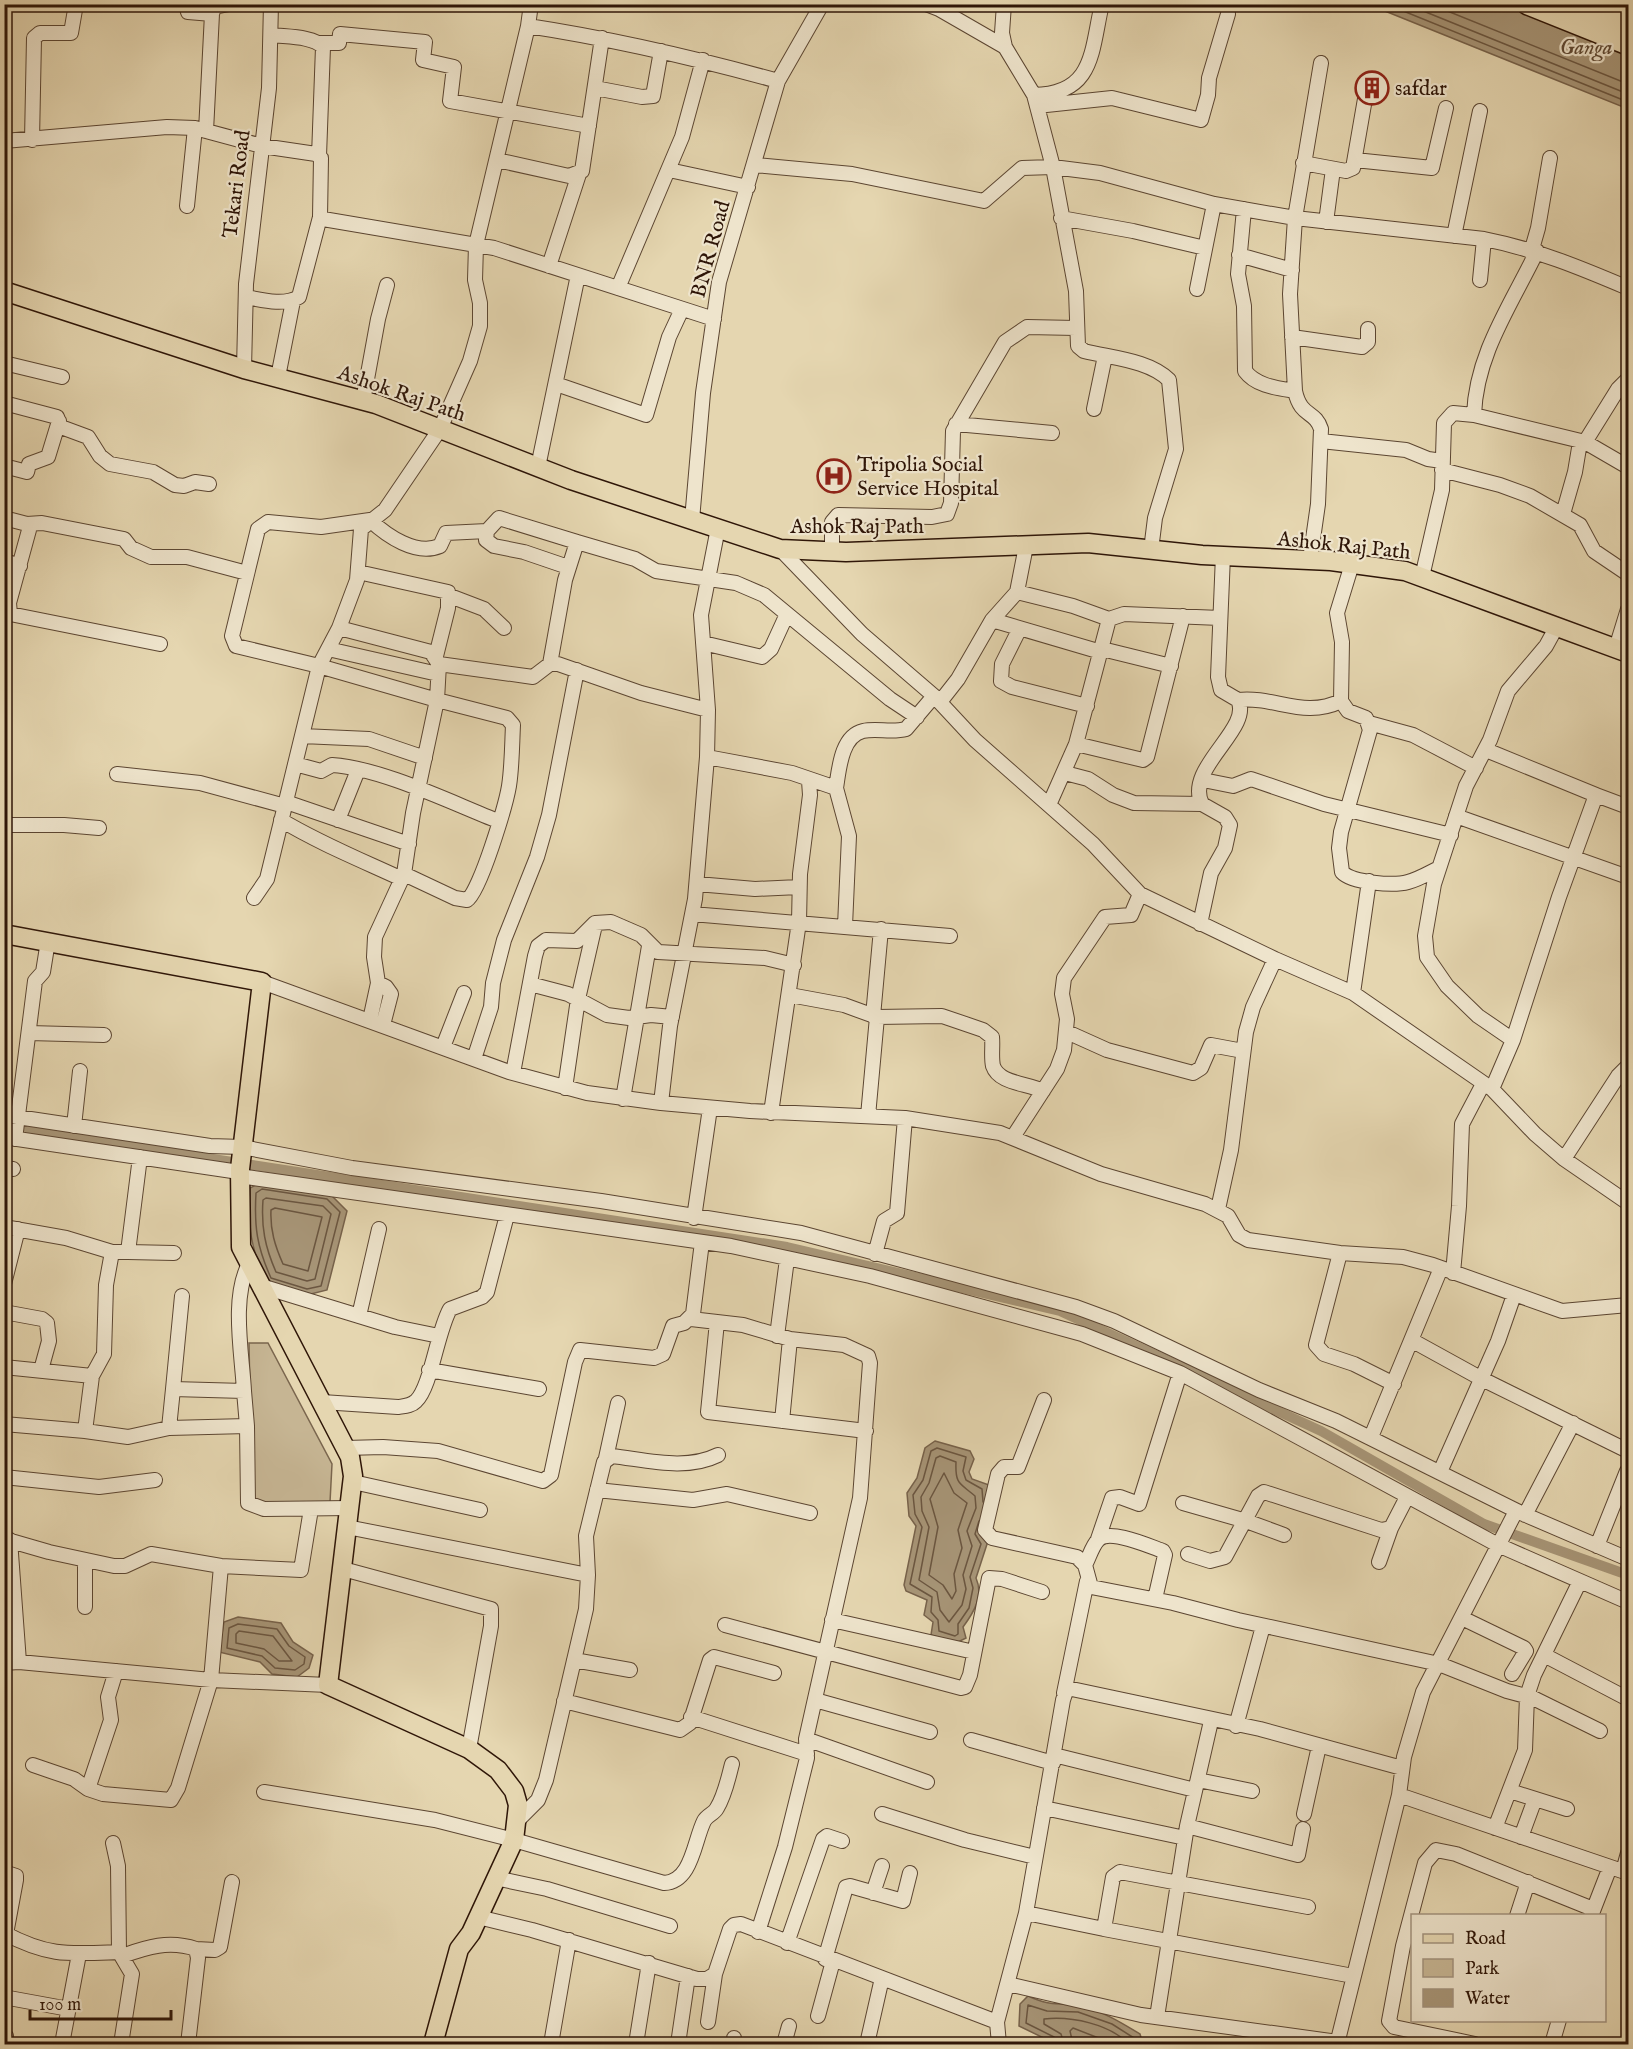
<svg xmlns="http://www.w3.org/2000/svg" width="1633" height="2049" font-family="'IM FELL English',serif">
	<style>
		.green { fill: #c6b593; stroke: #7a664e; stroke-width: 1.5 }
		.water { fill: #a79577; stroke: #77624b; stroke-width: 1.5 }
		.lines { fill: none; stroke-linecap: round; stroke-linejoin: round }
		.shore { stroke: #6b5640; stroke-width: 1.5 }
		.canal { stroke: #a79577; stroke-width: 10 }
		.minor-casing { stroke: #5c4632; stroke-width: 16 }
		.major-casing { stroke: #2f1608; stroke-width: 21 }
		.highway-casing { stroke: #2f1608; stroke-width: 24 }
		.minor { stroke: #eee4cc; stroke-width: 14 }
		.major { stroke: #e5d6b0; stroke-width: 18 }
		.highway { stroke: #e5d6b0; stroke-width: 21 }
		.labels { text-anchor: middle; stroke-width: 4.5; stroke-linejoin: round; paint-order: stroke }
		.poi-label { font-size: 21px; fill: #2f1608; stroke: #eee4cc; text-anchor: start }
		.street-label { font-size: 21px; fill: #2f1608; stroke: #eee4cc }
		.water-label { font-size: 22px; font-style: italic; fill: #5f4934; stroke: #eee4cc }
	</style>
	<rect width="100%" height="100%" fill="#e5d6b0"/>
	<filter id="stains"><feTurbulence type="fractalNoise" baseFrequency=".00333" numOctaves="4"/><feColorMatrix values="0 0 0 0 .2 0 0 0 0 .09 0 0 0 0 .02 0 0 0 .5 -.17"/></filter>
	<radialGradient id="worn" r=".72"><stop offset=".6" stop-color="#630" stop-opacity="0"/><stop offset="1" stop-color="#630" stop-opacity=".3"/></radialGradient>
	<path class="green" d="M249,1343H268L332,1464L330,1502L269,1504L252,1497Z"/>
	<path class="water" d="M1370,5H1628V109Z
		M260,1183L330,1194L347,1211L327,1290L307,1295L267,1284C250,1246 248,1229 250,1188Z
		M935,1441L970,1451L974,1459L969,1472L972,1479L989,1485L988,1541L976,1578C984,1596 974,1612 963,1627L966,1638L956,1643L931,1635L933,1622L924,1615L927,1600L906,1591L904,1585L916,1526L909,1516L907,1493L917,1478L925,1448Z
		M238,1617L281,1623L293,1642L313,1655L309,1668L297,1677L272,1674L260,1662L219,1652L224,1622Z
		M1028,1996C1052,2007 1056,2002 1079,2006C1101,2010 1122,2023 1140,2034L1143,2044H1056L1019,2026L1020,2004Z"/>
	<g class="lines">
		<path class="shore" d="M1386,4L1628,102
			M1406,4L1628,94
			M1430,4L1628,84
			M262,1189L327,1199L340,1212L321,1286L307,1289L271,1278C257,1247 254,1227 256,1193Z
			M266,1198L323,1206L331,1214L315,1279L307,1281L276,1272C265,1247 261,1227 263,1200Z
			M275,1208L322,1217L308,1271L283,1264C275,1246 270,1230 271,1210Z
			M940,1456L956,1462C955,1485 960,1483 975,1496L976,1508L967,1531L972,1546L963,1575L966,1589L962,1605L949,1622L940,1610L937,1592L919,1580L929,1527L922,1511L921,1497L929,1483L936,1458Z
			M944,1473L954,1493L967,1503L958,1530L962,1548L954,1574L956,1591L952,1599L943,1585L929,1575L938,1527L930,1499Z
			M979,1521L975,1534L981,1544L970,1577L973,1588L969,1608L958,1624V1634L955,1636L939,1631L938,1620L931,1612L932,1597L910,1584L922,1527L915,1514L913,1495L923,1480L931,1451L937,1448L966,1457L963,1471L966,1480L982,1489L983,1502
			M238,1624L277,1629L289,1646L305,1657L304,1664L295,1670L275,1668L262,1656L227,1648L229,1628Z
			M239,1631L273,1636L292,1661H279L264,1649L236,1643V1634Z
			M1056,2044L1054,2037L1026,2023L1028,2005L1047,2011L1078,2012L1112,2024L1134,2038L1137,2044
			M1064,2044L1061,2034L1044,2024V2019C1072,2016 1109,2024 1129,2044
			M1073,2044L1070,2031L1073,2028L1114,2044"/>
		<path class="canal" d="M4,1127L787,1247L1060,1311L1321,1431L1484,1524L1628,1575"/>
		<defs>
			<path id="minor" d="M186,4L188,12L212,14
				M926,4L939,9L1005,47L1034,95L1053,167L1076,291L1078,346L1084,351C1111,358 1149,360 1169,380L1176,449L1155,518L1151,550
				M1004,4L1002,33L1005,47
				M528,26L531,4
				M272,35C286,37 313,36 323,47L319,156
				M320,43H339L340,34L425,42L423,60L454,67L450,101L589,126
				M595,88L642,97L653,96L661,51
				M1034,95C1095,94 1091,50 1102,4
				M1037,106L1112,98L1201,120L1208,95L1209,78L1228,14
				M206,131L212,14L214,7L229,4
				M32,140L34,38L40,33H71L76,4
				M4,141L167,127L195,128L262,146L316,154L321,158L320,217L323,219L494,248L714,319
				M497,160L569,176L582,171L602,38
				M1355,160L1432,168L1446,108
				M1303,163L1346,171L1353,168L1366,93
				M755,165L852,174L984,201L1022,168L1053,167L1100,173L1214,204L1295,218L1484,239C1535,249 1581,268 1628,288
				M669,170L748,187
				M187,206L195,128
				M1244,209L1238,274L1244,306L1245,371C1256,386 1277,388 1295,391
				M1061,218L1133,231L1205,248
				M1326,222L1333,169
				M1454,236L1480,111
				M1532,249L1538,228L1550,158
				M1239,255L1292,270
				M549,266L579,174
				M1480,280L1484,239
				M618,288L682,137L703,60
				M1197,289L1214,204
				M246,297C262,300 284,306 299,297L320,217
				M1292,337L1362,347L1368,342V329
				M4,363L62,377
				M244,369L246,284L269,88L271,4
				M278,377L293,301
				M556,384L646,415L669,337L682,309
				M363,401L378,319L387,285
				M4,403L57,417L61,427L88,437L100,456L110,464L153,472L175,485L184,486L195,482L209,484
				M1094,409L1105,356
				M1474,415L1585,442L1618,389L1628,379
				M956,424L1052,433
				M1321,441L1406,450L1428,459L1442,461
				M1585,442L1628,467
				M4,466L27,472L29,464L48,457L59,421
				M538,467L578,275
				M1442,470L1500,485L1530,496L1580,525L1594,551L1628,574
				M1563,514L1575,472L1580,442
				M4,518L27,524L29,530L9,603L10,614L160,644
				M692,520L703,393L719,282L778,81L822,4
				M27,524L42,523L124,539L131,548L151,557H187L247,573
				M487,531L486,540L494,546L524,552L568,567
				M577,542L635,559L656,571L736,583L764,595L890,699L917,717
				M780,549L862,634L934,696L975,740L1093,844L1140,894L1275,959L1353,993L1492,1089L1535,1134L1564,1159L1628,1203
				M832,551V522L838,515L932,517L947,514L951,503L953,431L1005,342L1027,327L1076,328
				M1310,560L1318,504L1321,429C1315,410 1301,418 1295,391L1290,294L1295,218L1321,63
				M4,561L20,566
				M1352,564L1337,613L1342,642L1341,701L1348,711L1366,718L1370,730L1341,832L1339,848L1342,872C1352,883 1394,886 1408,882C1419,879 1429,873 1439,868
				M358,572L448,592V608L436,656
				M1422,577L1442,490L1444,423L1453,413L1474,415C1476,354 1511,305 1537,251
				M1017,592L1073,606L1109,619
				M450,596L484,609L504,628
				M992,620L1101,652
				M339,628L431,652L439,664L437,700L507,718L513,725C512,745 512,767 509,786C506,804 480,892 467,900L455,898L404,874
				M1019,630L1002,664L1001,681L1012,687L1087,706
				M703,643L762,657L771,649L787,614
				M1616,648L1628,609
				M328,649L438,674
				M1102,649L1171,666
				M439,664L533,677L550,664H558L641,693L708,710
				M1238,700C1275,696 1304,719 1341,701
				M940,702L958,679L992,620L1017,592L1026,546
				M1369,723L1413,735L1476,768
				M302,736L369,739L425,758
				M1076,744L1143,760L1147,757L1183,616
				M1486,750L1596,795L1559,897L1513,1040L1492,1089
				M707,757L792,773L836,788L849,836L845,926
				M295,764L321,771L332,765C381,768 452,803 498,821
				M1065,773L1088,779L1113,795L1134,803L1202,804
				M117,774L200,783L285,806
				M1203,780L1233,786L1251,779L1324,804L1451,835
				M836,788C839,770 841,736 863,731C877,728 892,733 906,729L934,696
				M1596,795L1628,807
				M286,802L409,844
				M1049,805L1076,744L1109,619L1124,614L1220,618
				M1456,816L1628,877
				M281,820C319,843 361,860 402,879
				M338,820L358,770
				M4,825H64L99,828
				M697,884L755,889L799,887
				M254,898L267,879L319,666L339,628L357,580L361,529L385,510L440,429L470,361L480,326V303L475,280L476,245L528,26C613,39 695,58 778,81
				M692,914L950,936
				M1200,924L1211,873L1225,848L1230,825L1225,817L1202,804C1184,768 1253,729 1238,700L1221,690L1218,677L1223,555
				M262,982L509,1072L587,1093L661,1103L750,1111L905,1118L1000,1133L1101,1174L1205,1204L1228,1216L1239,1235L1248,1240L1340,1253L1403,1257L1433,1265L1562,1311L1628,1305
				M378,983L386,987L391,994L383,1025
				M530,984L568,994L607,1015L629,1018L651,1015L672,1017
				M1353,993L1369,881
				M790,995L844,1005L877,1017L942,1016L983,1030L992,1037C993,1046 991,1057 993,1066C999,1084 1028,1083 1043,1091
				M873,1016L881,929
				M370,1020L378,983L374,957L375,937L404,874L413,813L437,700L319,666L236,646L232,636L258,529L268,522L321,527L370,520C387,536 416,556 440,546L446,533L487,531L499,518L577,542L565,580L550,664
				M1067,1032L1107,1050L1193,1073L1201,1068L1211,1045L1243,1051
				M29,1033L104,1035
				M1513,1040L1478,1016L1447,986L1427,957L1425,936L1434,884L1466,786L1490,740L1508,691L1546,646L1557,626
				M443,1047L464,993
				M474,1059L491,1007L493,983L504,940L537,857L549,815L577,670
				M513,1073L535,956L538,946L546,940L577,941L595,923L611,922L641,935L658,952L765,958L794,965
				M565,1088L578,999L595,925
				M623,1099L649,946
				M661,1103L670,1026L695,899L707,757L708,710L701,615L718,528
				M771,1113L799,922L800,874L810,795L809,781
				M4,1115L210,1146L242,1147L352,1168L601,1201L801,1233L1076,1307L1114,1321L1259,1390L1336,1421L1521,1513L1628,1559
				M868,1116L877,1017
				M74,1126L80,1071
				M4,1137L239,1172
				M1013,1137L1057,1069L1064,1050L1067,1019L1062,994L1064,978L1105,917L1131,915L1140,894
				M15,1139L35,981L43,972L48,941
				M1564,1159L1618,1076L1628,1066
				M4,1168L13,1169
				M239,1176L731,1246L870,1276L1082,1334L1180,1373L1498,1545L1628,1602
				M1218,1209L1231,1150L1246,1032L1253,1007L1275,959
				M694,1218L710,1108
				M4,1227L66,1238L112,1252
				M128,1252L174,1253
				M1340,1253L1316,1345L1324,1354L1354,1364L1394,1384
				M875,1254L884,1221L897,1213L905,1118
				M1453,1273L1459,1206L1462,1124L1483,1084
				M4,1284L18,1229
				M261,1286L395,1327L439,1336
				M182,1296L173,1389L244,1391C242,1353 231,1298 249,1264
				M4,1312L42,1319L47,1323L49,1341L41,1370
				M359,1316L379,1229
				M691,1319L743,1325L790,1339L844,1345L868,1356L870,1363L860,1498L806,1739L807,1758L785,1847L758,1932
				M717,1322L708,1412L866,1431
				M777,1336L787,1259
				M1413,1341L1482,1379L1628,1451
				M4,1367L92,1376
				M429,1370L539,1389
				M173,1389L169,1428L247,1426
				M244,1391L247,1426L248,1503L264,1509L350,1508
				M1044,1400L1018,1467H1004L998,1474L985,1530L992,1538L1077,1557L1085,1565L1091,1587L1173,1603L1238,1620L1439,1664L1507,1691L1533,1698L1600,1731
				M322,1402L398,1407C405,1406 411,1406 416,1401C431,1387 437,1332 450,1309L482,1297L487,1292L507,1215
				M782,1421L790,1339
				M4,1424L85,1431L92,1376L104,1354L106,1285L112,1252H128L140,1157
				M85,1431L128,1437L169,1428
				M1371,1437L1441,1268
				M345,1448L383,1447L438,1451L543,1481L551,1475L575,1362L580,1350L654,1358L663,1354L673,1326L684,1323L693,1314L702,1242
				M606,1458L618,1403
				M1440,1472L1498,1341L1514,1295
				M4,1477L99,1487L155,1480
				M353,1482L480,1510
				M597,1490L693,1500L727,1494L810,1513
				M1183,1503L1246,1521L1284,1535
				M1525,1515L1573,1423
				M347,1527L588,1575
				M4,1539L49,1552L114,1566H125L151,1554L221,1566L301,1570L311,1509
				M1098,1539L1112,1498L1120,1497L1139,1504L1180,1373
				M10,1540L19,1662
				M1597,1546L1627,1471
				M1188,1554L1210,1561L1225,1557L1258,1496L1264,1492L1381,1530L1391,1528L1407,1497
				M85,1560V1607
				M1379,1562L1391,1528
				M1085,1565C1089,1558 1092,1546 1098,1540C1109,1528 1149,1546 1163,1551L1165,1555L1155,1599
				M343,1569L491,1609V1626L469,1749
				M1462,1618L1524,1648L1526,1651L1512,1674
				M832,1620L974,1652
				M725,1625L961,1688L965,1687L970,1675L989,1578L1002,1579L1042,1592
				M1544,1655L1628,1699
				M574,1660L630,1670
				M4,1663L19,1662L211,1680L328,1685
				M1064,1693L1087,1581
				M815,1700L930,1732
				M564,1701L680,1730L690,1723L710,1660L714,1657L774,1673
				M691,1717L807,1754
				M1211,1721L1187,1826L1298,1855L1303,1829
				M1236,1726L1263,1626
				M806,1739L927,1782
				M971,1740L1053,1763
				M1054,1755L1195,1790
				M33,1765L74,1779L88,1789L103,1794L171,1800L178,1788L211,1680L221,1566
				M1198,1780L1252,1791
				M88,1789L111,1720L108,1697L116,1671
				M1510,1791L1567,1809
				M264,1792L435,1820L514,1840L664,1883C692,1882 694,1841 704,1821C707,1815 714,1814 717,1808C725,1795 728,1779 732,1764
				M1399,1795L1628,1873
				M1044,1808L1185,1838
				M882,1814L965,1840L1035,1857
				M1304,1814L1319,1746
				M519,1819L538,1800L546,1780L586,1609L588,1575L586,1536L604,1462L612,1456C647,1460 686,1471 718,1455
				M1495,1828L1525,1750L1527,1696L1534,1675L1580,1581
				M1521,1837L1535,1799
				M113,1843L118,1866L119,1952L132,1974L121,2044
				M1623,1871L1628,1853
				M4,1872L16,1876V1880L6,1934
				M495,1878L547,1889L670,1926
				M873,1893L882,1866
				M1026,1913L1104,1929L1113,1877L1120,1872L1308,1907
				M1517,1916L1528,1882
				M1591,1916L1610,1867
				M478,1917L532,1930L697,1979H707L715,1974L730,1929L734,1925L741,1924L997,2022
				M1104,1929L1353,1976
				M4,1933C49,1957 69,1954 119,1952
				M787,1943L823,1839L827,1836L842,1841
				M196,1949L215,1950L220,1947L232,1882
				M122,1956C147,1947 169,1940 196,1949L198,1958L188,2044
				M825,1959L846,1887L850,1886L903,1901L910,1873
				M1008,1984L1141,2015L1338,2042
				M9,1998L69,2009
				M818,2016L833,1961
				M1157,2017L1187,1826
				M708,2022L715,1974
				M734,2038V2044
				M4,2042L6,2036
				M62,2044L79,1954
				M551,2044L569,1940
				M636,2044L649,1963
				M678,2044L688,1976
				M784,2044L789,2026
				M867,2044L882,1978
				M999,2044L997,2022L1026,1913L1063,1700L1067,1688L1260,1729L1402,1768
				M1337,2044L1399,1795L1404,1757L1423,1692L1516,1511
				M1475,2044L1394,2027L1389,2021L1403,1946L1425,1863L1436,1850L1456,1854L1593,1909
				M1552,2044L1559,2020"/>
			<path id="major" d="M4,291L244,369L376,404L571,480L780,549L846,552L1088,543L1202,555L1331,561L1405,571L1628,653
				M4,934L262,982L240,1169L241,1247L350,1457L353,1476L328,1685L469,1749L498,1770L514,1791L518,1805L514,1840L471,1933L459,1949L433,2044"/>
			<path id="highway" d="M1528,4L1628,44
				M1571,4L1628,26"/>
		</defs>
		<use href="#minor" class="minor-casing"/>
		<use href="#major" class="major-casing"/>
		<use href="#highway" class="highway-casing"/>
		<use href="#minor" class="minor"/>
		<use href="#major" class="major"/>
		<use href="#highway" class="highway"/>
	</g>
	<defs>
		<symbol id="building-ring" viewBox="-11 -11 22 22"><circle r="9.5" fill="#eee4cc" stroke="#8f2418" stroke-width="1.5"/><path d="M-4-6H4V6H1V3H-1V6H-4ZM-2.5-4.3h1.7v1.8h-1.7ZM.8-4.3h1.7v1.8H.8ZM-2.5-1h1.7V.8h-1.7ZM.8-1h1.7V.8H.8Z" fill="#8f2418"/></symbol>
		<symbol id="hospital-ring" viewBox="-11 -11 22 22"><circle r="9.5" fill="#eee4cc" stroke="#8f2418" stroke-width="1.5"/><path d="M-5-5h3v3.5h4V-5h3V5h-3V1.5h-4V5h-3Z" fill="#8f2418"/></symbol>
	</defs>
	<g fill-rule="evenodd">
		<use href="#building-ring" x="1353" y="69" width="38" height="38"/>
		<use href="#hospital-ring" x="815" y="457" width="38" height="38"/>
	</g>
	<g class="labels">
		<g class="poi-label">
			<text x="1395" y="95">safdar</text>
			<text x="857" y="471">Tripolia Social<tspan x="857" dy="24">Service Hospital</tspan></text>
		</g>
		<g class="street-label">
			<text transform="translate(236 184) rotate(-83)" y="7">Tekari Road</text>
			<text transform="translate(710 249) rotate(-75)" y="7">BNR Road</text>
			<text transform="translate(402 393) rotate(19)" y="7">Ashok Raj Path</text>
			<text x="857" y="533">Ashok Raj Path</text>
			<text transform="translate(1344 545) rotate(6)" y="7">Ashok Raj Path</text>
		</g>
		<g class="water-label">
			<text x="1586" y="54">Ganga</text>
		</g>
	</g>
	<rect width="1633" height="2049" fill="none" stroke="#e5d6b0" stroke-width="24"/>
	<rect x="6" y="6" width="1621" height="2037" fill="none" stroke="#2f1608" stroke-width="3"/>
	<rect x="12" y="12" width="1609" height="2025" fill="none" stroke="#2f1608" stroke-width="1.5"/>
	<rect x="1411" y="1914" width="195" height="108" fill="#eee4cc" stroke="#a2927e" stroke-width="1.5"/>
	<rect x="1423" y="1934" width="30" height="9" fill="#e5d6b0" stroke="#a2927e" stroke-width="1.5"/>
	<text x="1465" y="1944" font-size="18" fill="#2f1608">Road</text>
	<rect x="1423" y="1959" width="30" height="18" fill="#c6b593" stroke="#a2927e" stroke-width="1.5"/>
	<text x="1465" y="1974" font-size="18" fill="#2f1608">Park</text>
	<rect x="1423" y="1989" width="30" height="18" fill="#a79577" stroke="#a2927e" stroke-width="1.5"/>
	<text x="1465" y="2004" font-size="18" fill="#2f1608">Water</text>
	<path d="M30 2010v9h141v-9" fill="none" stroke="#2f1608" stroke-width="3"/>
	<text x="39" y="2010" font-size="18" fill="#2f1608" stroke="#eee4cc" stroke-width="4.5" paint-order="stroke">100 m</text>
	<rect width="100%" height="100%" filter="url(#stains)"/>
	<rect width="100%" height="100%" fill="url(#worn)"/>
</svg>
